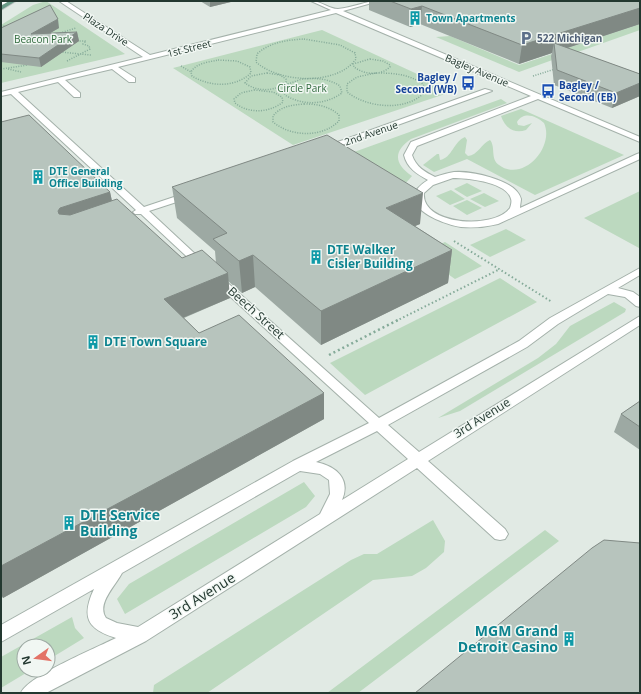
<svg xmlns="http://www.w3.org/2000/svg" width="641" height="694" font-family="'Open Sans',sans-serif">
	<style>
		.green { fill: #bcd9bf }
		.lines { fill: none; stroke-linecap: round; stroke-linejoin: round }
		.minor-casing { stroke: #a4b1aa; stroke-width: 2 }
		.major-casing { stroke: #c1c7c5; stroke-width: 2 }
		.path-far2 { stroke: #85aa99; stroke-width: 1.5; stroke-dasharray: 1 1.5; stroke-linecap: butt }
		.path-far1 { stroke: #85aa99; stroke-width: 2; stroke-dasharray: 1.5 2.5; stroke-linecap: butt }
		.path { stroke: #85aa99; stroke-width: 2.5; stroke-dasharray: 2 3; stroke-linecap: butt }
		.minor { fill: #fff; fill-rule: evenodd }
		.major { fill: #6a9b87; fill-rule: evenodd }
		.wall { fill: #9da9a3 }
		.shaded-wall { fill: #808984 }
		.building { fill: #b7c4bd; stroke: #808984 }
		.labels { text-anchor: middle; stroke-width: 3; stroke-linejoin: round; paint-order: stroke }
		.far-culture-label { font-size: 10px; font-weight: bold; fill: #0d838f; stroke: #f1f7f3; text-anchor: start }
		.far-street-label { font-size: 10px; fill: #233830; stroke: #f1f7f3 }
		.far-service-label { font-size: 10px; font-weight: bold; fill: #4e5e75; stroke: #f1f7f3; text-anchor: start }
		.far-park-label { font-size: 10px; fill: #326b3f; stroke: #f1f7f3 }
		.far-transit-label { font-size: 10px; font-weight: bold; fill: #164399; stroke: #f1f7f3; text-anchor: end }
		.culture-label { font-size: 12px; font-weight: bold; fill: #0d838f; stroke: #f1f7f3; text-anchor: start }
		.street-label { font-size: 12px; fill: #233830; stroke: #f1f7f3 }
		.near-culture-label { font-size: 14px; font-weight: bold; fill: #0d838f; stroke: #f1f7f3; text-anchor: start }
		.near-street-label { font-size: 14px; fill: #233830; stroke: #f1f7f3 }
	</style>
	<rect width="100%" height="100%" fill="#e1eae4"/>
	<path class="green" d="M46,1L125,54L1,83V25L33,5Z
		M640,24V30L575,53L564,49Z
		M322,30L454,91L293,145L173,68Z
		M450,36L519,65L564,50L572,53L519,72L436,37Z
		M501,99L507,103L411,139C393,151 394,164 412,176L405,184L332,160Z
		M521,109L624,155L535,195L467,159L434,172L423,165L437,154H439L440,160C452,158 454,141 465,137L467,140L465,153L468,156C478,155 481,144 490,140C496,147 490,159 499,165C523,183 555,147 544,123C536,116 524,111 517,122L518,125L524,126L532,123L526,130C514,134 505,128 501,116Z
		M467,183L482,191L467,197L454,189Z
		M451,190L465,199L450,205L436,196Z
		M640,191L639,248L584,218Z
		M484,193L499,201L485,207L470,199Z
		M467,200L482,208L467,215L453,206Z
		M506,229L526,240L490,257L470,245Z
		M445,242L482,266L455,279L419,254Z
		M500,278L537,302L365,395L330,363Z
		M614,302L626,309L625,312L460,411L438,418L538,358L556,344L570,326Z
		M304,482L315,496L306,507L125,614L117,599L129,584Z
		M433,520L445,541L444,552L426,568L412,576L373,580L207,693H153L154,685L351,560L364,554H377Z
		M545,530L559,541L358,693H327Z
		M72,617L75,628L84,638L48,660V646H24V670H31L1,688V657Z"/>
	<g class="lines">
		<defs>
			<path id="minor" d="M1,1H14L1,5Z
				M59,1H66L150,55L331,10L311,1C321,1 329,9 338,9C352,8 365,1 379,1L343,11L640,137V142L538,99L417,146L412,155C416,167 425,172 435,177C441,175 447,173 454,172C470,171 516,179 521,199C521,201 520,205 520,208L637,154L640,153V159L498,224C486,227 474,228 461,227C440,224 390,203 428,180C417,174 407,168 404,155L411,142L531,96L336,13L118,67L135,78V82H129L112,69L65,80L80,93V97H74L58,82L18,92L144,207L186,193H192V197L149,211L207,265L206,267H198L141,214H135L133,212L136,210L11,94L1,96V92L143,57ZM453,178C467,178 507,182 511,199C512,201 511,205 510,208C494,230 421,225 424,193L433,185Z
				M485,89L492,91L328,150L325,151L321,148Z
				M640,268V275L618,288L633,292L640,297V307L636,306L625,297L608,294L558,324L527,347L388,425L419,452L640,316V325L428,461L505,529L508,534L505,539L500,540L495,539L417,468L146,641L46,693H21C28,676 96,648 116,638C87,629 81,617 94,589L1,642V625L293,461L369,423L213,281L212,279L213,277H221L379,418L519,341L550,318ZM377,431L408,459L342,500C351,479 336,466 316,462ZM300,471L320,474L329,480L330,494L320,514L138,627L117,623L106,618C96,604 116,585 122,573Z"/>
			<path id="major" d="M9,1H16L1,10V6Z"/>
		</defs>
		<use href="#minor" class="minor-casing"/>
		<use href="#major" class="major-casing"/>
		<path class="path-far2" d="M1,26H4L6,30
			M60,33L76,28
			M304,39L340,45L355,53L356,59C337,86 279,83 256,62L257,54C270,42 287,40 304,39Z
			M60,52L91,55
			M370,59L383,61L390,65V67C380,76 365,75 354,67L353,64Z
			M218,60L237,61L250,67L251,73C235,88 210,87 192,76L191,72C196,63 209,62 218,60Z
			M67,61L90,49L89,46L83,44L86,41H76
			M181,66L191,72
			M1,69L28,65
			M8,69L21,72
			M267,73L280,75L286,79V82C275,92 257,92 245,83L251,76Z
			M376,73C393,73 409,74 423,84L425,92C406,112 367,108 347,92V84L357,77Z
			M533,76L555,69
			M302,79C315,78 328,78 340,86L342,93C325,105 303,106 285,95L283,90L288,84Z
			M254,90L273,92L282,97L283,102C269,113 249,114 235,103L234,99L241,93Z
			M304,104C317,104 329,106 339,115V121C322,138 291,137 273,122V116C281,106 292,105 304,104Z"/>
		<path class="path-far1" d="M454,241L552,302
			M396,321L500,269"/>
		<path class="path" d="M329,355L398,320"/>
		<use href="#minor" class="minor"/>
		<use href="#major" class="major"/>
	</g>
	<path class="wall" d="M200,1H235L210,7Z
		M369,1H640V24L567,48L640,74V96L612,108L554,85L551,56L552,53L519,64L420,24L410,27L369,10Z
		M1,28H59L50,33L77,32L79,41L41,67L1,62Z
		M1,122L110,192L112,201L182,258L216,263L215,251L177,218L172,187L420,224L415,226L452,250L448,283L321,345L255,287L242,293L228,281L230,298L184,318L199,333L324,393V419L3,598L1,594Z
		M640,401V450L614,432L621,414Z"/>
	<path class="shaded-wall" d="M210,1H235L210,7Z
		M422,6L420,24L410,27L411,9Z
		M640,8V24L555,52L554,43L552,53L519,64L522,45Z
		M58,19L59,28L33,43L31,34Z
		M77,32L79,41L41,67L39,58Z
		M640,83V96L612,108L616,93Z
		M110,192L115,216L67,233L58,211L60,208Z
		M423,193L420,224L384,239L386,208Z
		M452,250L448,283L321,345V311Z
		M253,255L255,287L242,293L239,261Z
		M228,273L230,298L168,324L164,299Z
		M324,393V419L3,598L1,594V566Z"/>
	<path class="building" d="M390,1H640V8L522,45L422,6L411,9Z
		M50,5L58,19L31,34L77,32L39,58L1,54V28Z
		M554,43L640,74V83L616,93L557,70Z
		M29,115L110,192L60,208L58,211L59,214L70,215L117,199L182,258L202,250L228,273L164,299L199,333L239,315L324,393L1,566V122Z
		M327,135L423,193L386,208L452,250L321,311L253,255L239,261L213,239L227,233L172,187Z
		M640,401V427L621,414Z
		M604,540L640,543V693H415L592,548Z"/>
	<defs>
		<symbol id="building-bare" viewBox="-9 -9 18 18"><path d="M-4-6H4V6H1V3H-1V6H-4ZM-2.5-4.3h1.7v1.8h-1.7ZM.8-4.3h1.7v1.8H.8ZM-2.5-1h1.7V.8h-1.7ZM.8-1h1.7V.8H.8Z" fill="#0f9aa8" stroke="#f1f7f3" stroke-width="2.5" paint-order="stroke"/></symbol>
		<symbol id="parking-bare" viewBox="-9 -9 18 18"><path d="M-3.5-5.5H1a3.5 3.5 0 0 1 0 7H-1V5.5H-3.5ZM-1-3.4V-.6H.8a1.4 1.4 0 0 0 0-2.8Z" fill="#5c6f8a" stroke="#f1f7f3" stroke-width="2.5" paint-order="stroke"/></symbol>
		<symbol id="bus-bare" viewBox="-9 -9 18 18"><path d="M-5-6H5V4H4V6H2V4H-2V6H-4V4H-5ZM-3.5-4V0h7V-4ZM-3.5 1.2v1.5H-2V1.2ZM2 1.2v1.5H3.5V1.2Z" fill="#1a4fb4" stroke="#f1f7f3" stroke-width="2.5" paint-order="stroke"/></symbol>
	</defs>
	<g fill-rule="evenodd">
		<use href="#building-bare" x="405" y="8" width="20" height="20"/>
		<use href="#parking-bare" x="516" y="28" width="20" height="20"/>
		<use href="#bus-bare" x="458" y="73" width="20" height="20"/>
		<use href="#bus-bare" x="538" y="81" width="20" height="20"/>
		<use href="#building-bare" x="28" y="167" width="20" height="20"/>
		<use href="#building-bare" x="306" y="247" width="20" height="20"/>
		<use href="#building-bare" x="83" y="332" width="20" height="20"/>
		<use href="#building-bare" x="59" y="513" width="20" height="20"/>
		<use href="#building-bare" x="559" y="629" width="20" height="20"/>
	</g>
	<g class="labels">
		<g class="far-culture-label">
			<text x="426" y="22">Town Apartments</text>
			<text x="49" y="175">DTE General<tspan x="49" dy="12">Office Building</tspan></text>
		</g>
		<g class="far-street-label">
			<text transform="translate(106 29) rotate(33)" y="4">Plaza Drive</text>
			<text transform="translate(189 48) rotate(-14)" y="4">1st Street</text>
			<text transform="translate(477 70) rotate(23)" y="4">Bagley Avenue</text>
			<text transform="translate(371 133) rotate(-19)" y="4">2nd Avenue</text>
		</g>
		<g class="far-service-label">
			<text x="537" y="42">522 Michigan</text>
		</g>
		<g class="far-park-label">
			<text x="43" y="43">Beacon Park</text>
			<text x="302" y="92">Circle Park</text>
		</g>
		<g class="far-transit-label">
			<text x="457" y="81">Bagley /<tspan x="457" dy="12">Second (WB)</tspan></text>
			<text x="559" y="89" text-anchor="start">Bagley /<tspan x="559" dy="12">Second (EB)</tspan></text>
		</g>
		<g class="culture-label">
			<text x="327" y="254">DTE Walker<tspan x="327" dy="14">Cisler Building</tspan></text>
			<text x="104" y="346">DTE Town Square</text>
		</g>
		<g class="street-label">
			<text transform="translate(256 313) rotate(42)" y="4">Beech Street</text>
			<text transform="translate(482 418) rotate(-32)" y="4">3rd Avenue</text>
		</g>
		<g class="near-culture-label">
			<text x="80" y="520">DTE Service<tspan x="80" dy="16">Building</tspan></text>
			<text x="558" y="636" text-anchor="end">MGM Grand<tspan x="558" dy="16">Detroit Casino</tspan></text>
		</g>
		<g class="near-street-label">
			<text transform="translate(202 596) rotate(-32)" y="5">3rd Avenue</text>
		</g>
	</g>
	<rect width="641" height="694" fill="none" stroke="#233830" stroke-width="4"/>
	<g transform="translate(36 658) rotate(256)"><circle r="19" fill="#f1f7f3" stroke="#9faba5"/>
	<path d="M0-3L7 15L0 10L-7 15Z" fill="#e37266"/>
	<text y="-6" font-size="11" font-weight="bold" text-anchor="middle" fill="#233830">N</text>
	</g>
</svg>
